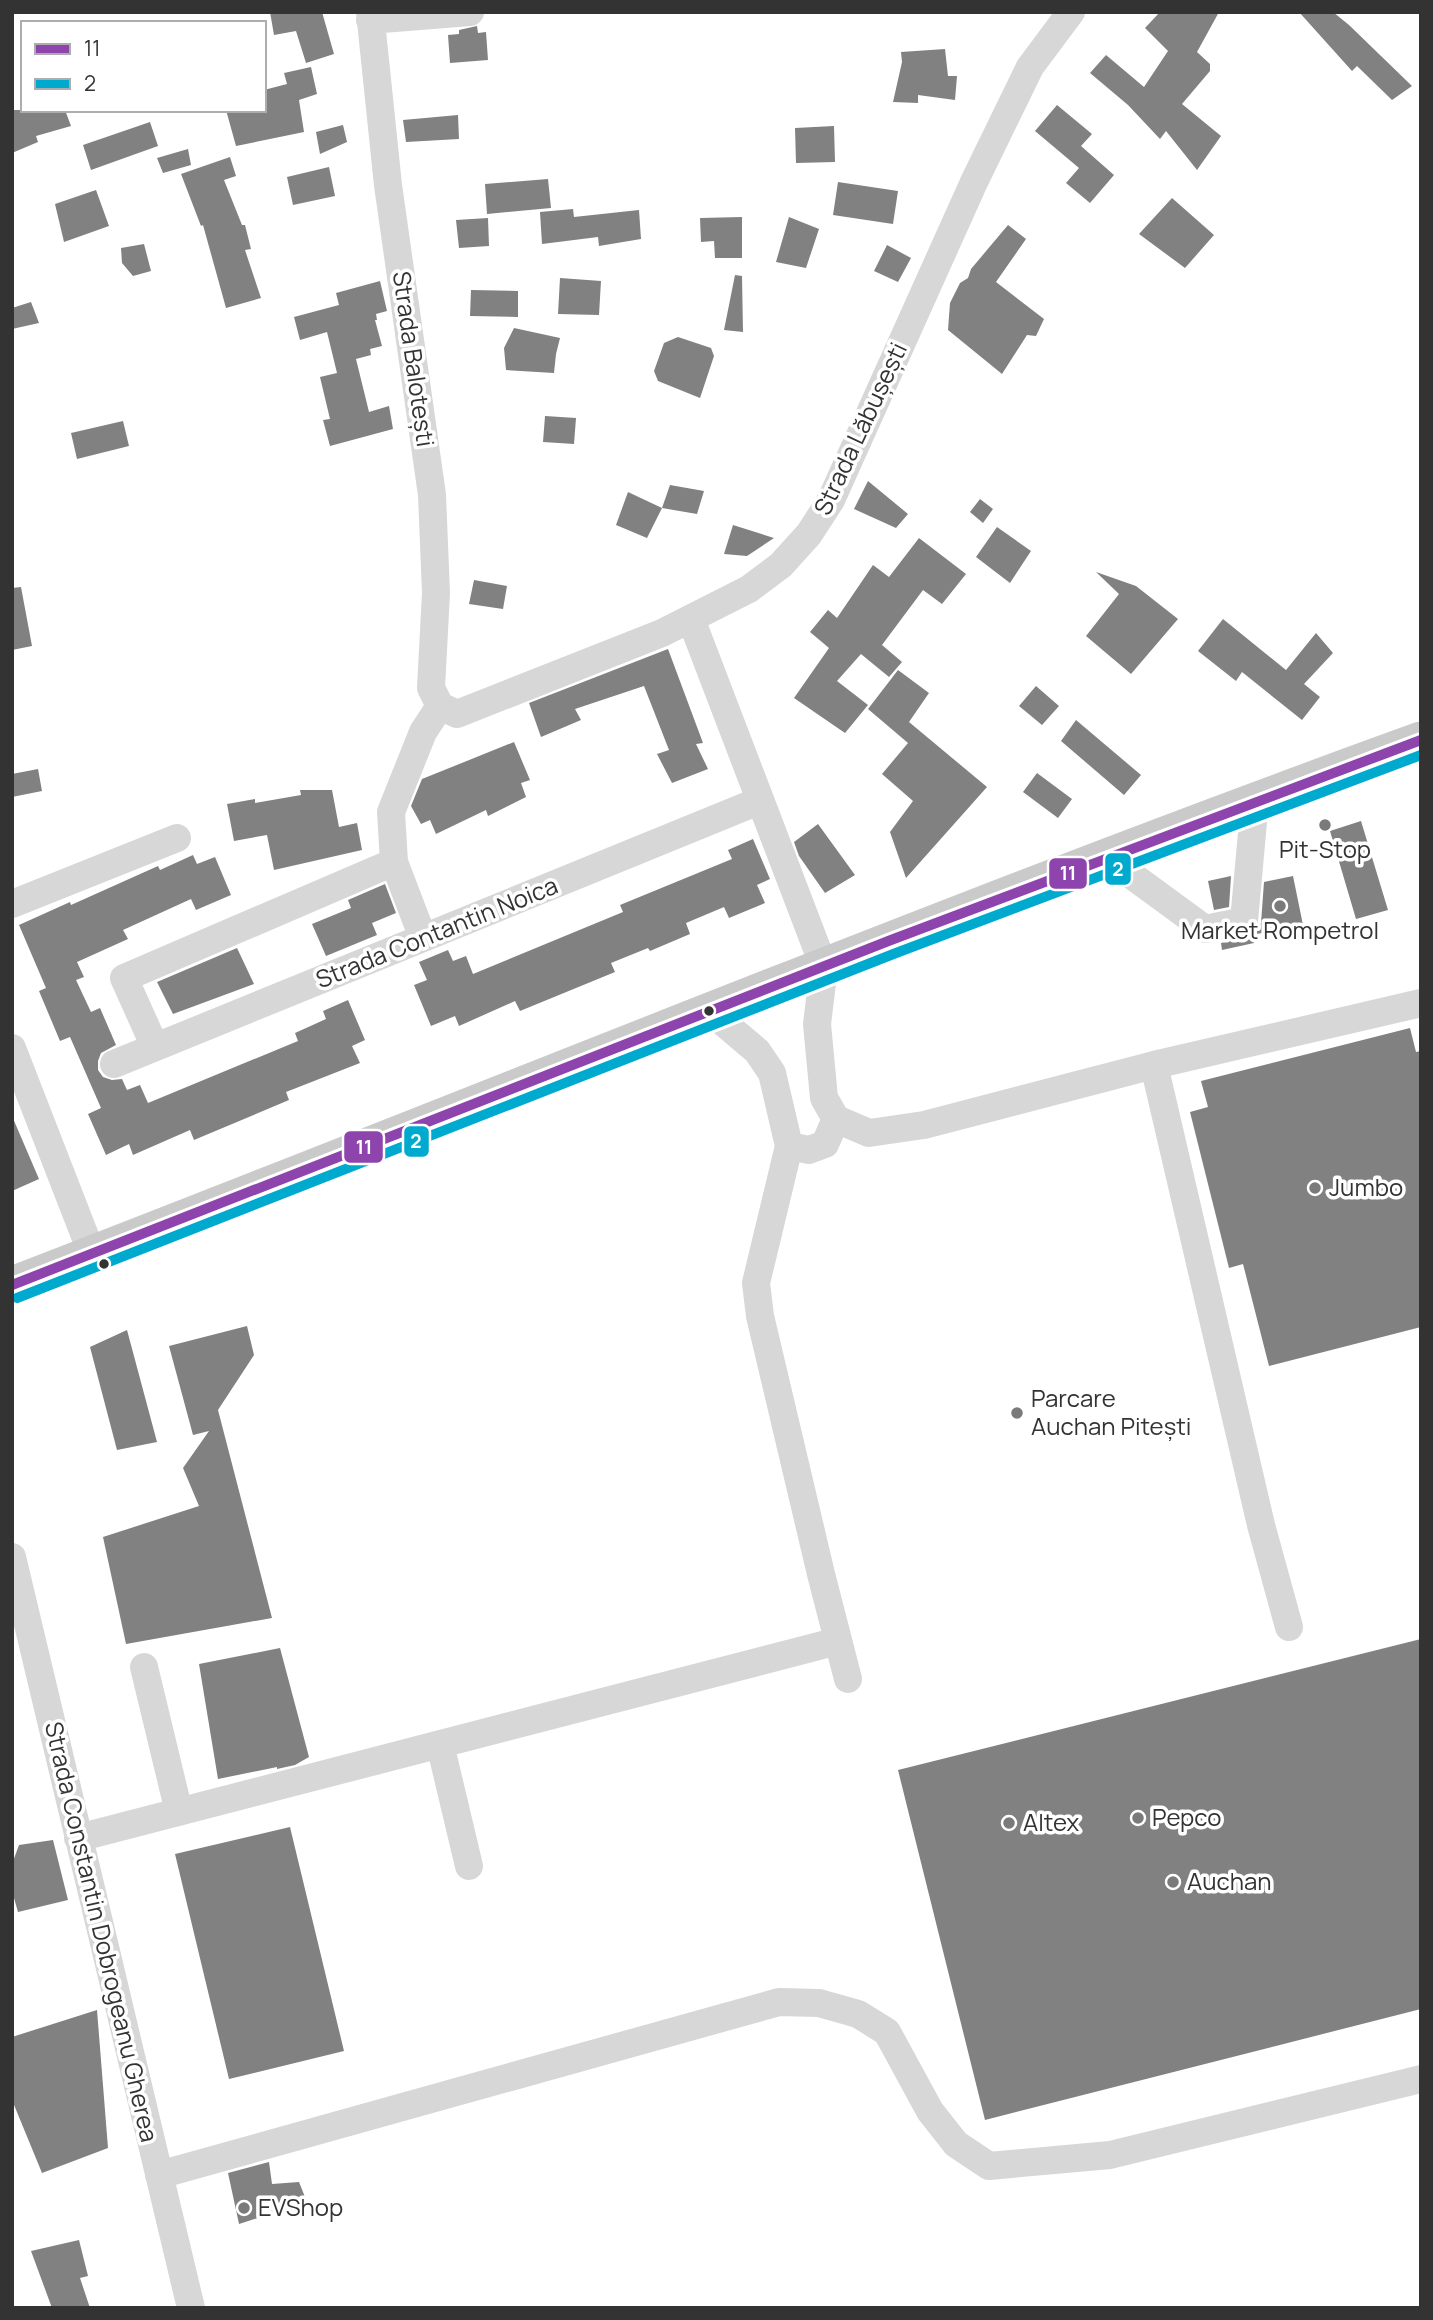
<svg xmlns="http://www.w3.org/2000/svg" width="1433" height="2320" font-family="Manrope,sans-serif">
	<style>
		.building { fill: #818181 }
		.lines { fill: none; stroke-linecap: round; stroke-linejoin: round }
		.minor { stroke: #d7d7d7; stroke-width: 28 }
		.major { stroke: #cacaca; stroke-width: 37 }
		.bus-1-casing { stroke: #fff; stroke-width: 16 }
		.bus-2-casing { stroke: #fff; stroke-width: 16 }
		.bus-1 { stroke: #8e44ad; stroke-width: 10 }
		.bus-2 { stroke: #00a9ce; stroke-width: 10 }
		.poi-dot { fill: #7a7a7a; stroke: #fff; stroke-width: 2.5 }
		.bus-dot { fill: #333; stroke: #fff; stroke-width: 2.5 }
		.labels { text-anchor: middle; stroke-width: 7; stroke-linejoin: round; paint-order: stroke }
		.street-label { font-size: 24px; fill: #333; stroke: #fff }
		.poi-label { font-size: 24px; fill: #333; stroke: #fff; text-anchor: start }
		.line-badge { stroke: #fff; stroke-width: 2.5 }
		.badge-label { font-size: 19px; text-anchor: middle; font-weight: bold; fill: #fff }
	</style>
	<rect width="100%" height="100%" fill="#fff"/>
	<path class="building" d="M270,12H322L334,54L306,63L296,31L274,35Z
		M1160,12H1219L1197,52L1210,64V71L1182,104L1221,136L1197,170L1166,131L1160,139L1128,105L1090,73L1106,55L1144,87L1168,51L1145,28Z
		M1299,12H1333L1349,25L1412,86L1392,100L1357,66L1352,71Z
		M477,26L478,33L486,32L488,60L450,63L448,35L459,34V30Z
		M945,49L948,76H957L955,100L918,95V103L893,102L902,62L901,52Z
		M311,67L317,94L299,100L304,132L236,146L226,110H264V90L287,84L284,73Z
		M1057,105L1092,134L1081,146L1114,175L1090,203L1066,183L1079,168L1035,131Z
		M12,110H65L71,126L36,136L38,142L12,153Z
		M458,115L459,139L406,142L403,120Z
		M150,122L158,146L91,170L83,145Z
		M343,125L347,142L320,154L316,132Z
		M834,126L835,162L796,163L795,128Z
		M188,149L191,165L163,173L157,158Z
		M230,157L236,176L224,180L242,225H245L251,249L245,250L261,298L226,308L203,225L201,226L181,174Z
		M329,167L335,196L293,205L287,177Z
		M548,179L551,208L487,214L485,184Z
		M838,182L898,191L893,224L833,215Z
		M96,190L109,226L64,242L55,204Z
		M1172,198L1214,235L1185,268L1139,234Z
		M573,209L574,217L639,210L641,239L599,246L598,237L542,244L540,212Z
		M742,217V258H715L714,241L701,242L700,218Z
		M789,217L819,229L806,268L776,262Z
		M488,218L489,246L459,248L456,220Z
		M1008,225L1026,239L996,282L1044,319L1036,336L1027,335L1002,374L948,330L950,303L960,283L968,278L971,269Z
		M144,244L151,271L133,276L122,263L121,248Z
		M887,245L911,258L898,282L874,271Z
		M735,275L742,276L743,332L724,330Z
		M560,278L601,281L599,315L558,314Z
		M380,281L387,311L376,314L377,320H375L382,346L370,349L371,355L356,359L369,412L389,406L393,429L330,446L323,420L330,419L320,377L337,373L327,332L300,340L294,317L339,305L336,293Z
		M471,290L518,291V317L470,316Z
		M31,302L39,323L12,329V308Z
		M514,328L560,338L556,354L554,373L506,370L504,348Z
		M678,337L711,348L714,356L700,398L658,381L654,371L664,343Z
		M545,416L576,418L574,444L543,442Z
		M123,421L129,446L77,459L71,433Z
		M868,481L908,514L896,528L854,509Z
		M670,485L704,491L697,514L662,508Z
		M628,492L662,508L647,538L616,525Z
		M980,499L993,509L983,523L970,512Z
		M733,525L774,538L747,556L724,554Z
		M997,527L1031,551L1010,583L976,557Z
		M919,538L966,574L942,604L923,590L882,645L902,662L889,677L861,654L837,681L868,705L845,733L794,698L829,648L810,632L828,610L837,618L873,565L889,577Z
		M1096,572L1136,586L1178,619L1131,674L1086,636L1119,594Z
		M474,580L507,586L503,609L469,604Z
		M21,587L32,646L12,650V588Z
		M1223,619L1286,670L1316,633L1333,653L1304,684L1320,697L1302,720L1242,672L1236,681L1198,651Z
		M668,649L703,743L696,744L708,769L672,783L657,754L669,750L644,686L575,709L581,720L541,737L529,703Z
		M898,670L929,693L909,722L987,787L906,878L890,832L913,801L882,774L908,743L868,709Z
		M1036,686L1059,706L1042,725L1019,706Z
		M1076,720L1141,775L1124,795L1061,741Z
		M514,742L530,780L521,783L526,797L488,816L486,810L436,834L430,820L421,824L411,806L422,779Z
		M38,769L42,791L12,797V774Z
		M1037,773L1072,799L1058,818L1023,792Z
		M300,790H332L339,827L357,823L362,850L274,870L267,835L234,841L227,804L255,799V803L301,795Z
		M1361,821L1388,910L1356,919L1330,831Z
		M818,824L855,875L825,893L799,856L794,842Z
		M753,839L770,879L757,885L765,903L729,918L724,907L686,923L690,934L650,951L648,948L611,963L615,972L520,1011L515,1001L459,1026L455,1016L431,1026L414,985L427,980L419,962L448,950L453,961L466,956L473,974L623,912L620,905L732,859L728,850Z
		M193,855L197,864L215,857L231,895L196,910L191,899L123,930L128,939L77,962L84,977L76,980L91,1012L100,1008L116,1045L101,1053L98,1061V1070L103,1077L112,1080L122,1079L127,1090L140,1085L148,1103L298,1041L295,1033L326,1019L323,1011L348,1000L365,1040L352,1046L360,1063L286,1092L289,1100L194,1140L190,1130L133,1155L129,1144L106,1155L88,1114L101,1108L70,1037L60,1041L39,991L46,988L19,925L70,902L71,905L158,866L160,870Z
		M1231,876L1229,907L1214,910L1208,881Z
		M1293,876L1303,925L1252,935L1254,943L1222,950L1221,943L1247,937L1257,931L1261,923L1264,882Z
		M385,884L396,913L372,923L377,935L326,956L312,924L351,908L348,900Z
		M237,948L254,984L173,1014L157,982Z
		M1410,1028L1416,1052L1421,1051V1327L1269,1366L1243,1264L1229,1268L1190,1112L1208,1107L1201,1081Z
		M12,1116L39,1179L12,1191Z
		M247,1326L254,1355L218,1410L272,1618L126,1644L103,1537L199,1506L183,1468L209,1431L193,1435L169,1346Z
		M127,1330L157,1442L117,1450L90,1347Z
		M1421,1639V2009L985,2120L898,1770Z
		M280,1648L309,1757L295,1765L277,1769V1767L218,1779L199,1664Z
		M290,1827L344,2051L229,2079L175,1854Z
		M53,1840L68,1900L18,1912L12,1891V1864L19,1845Z
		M97,2010L108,2148L42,2173L12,2100V2037Z
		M269,2162L272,2184L299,2182L307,2202L239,2224L228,2173Z
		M79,2240L88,2276L80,2278L90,2308H52L31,2251Z"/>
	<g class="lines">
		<path class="minor" d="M370,12L388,185L432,495L436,593L431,688L440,706L457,714L662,633L749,589L781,565L809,534L831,500L974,182L1030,67L1071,12
			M370,20L470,12
			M691,619L824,967L817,1024L824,1098L836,1119L869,1133L924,1125L1154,1065L1261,1525L1289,1627
			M1108,858L1205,929L1244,921L1255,800
			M12,904L177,838
			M423,938L394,862L391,812L423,732L440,706
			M711,1012L757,1051L772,1073L789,1146L756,1283L760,1316L821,1574L848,1679
			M155,1047L124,978L394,862
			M12,1048L92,1254
			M114,1064L759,801
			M1154,1065L1421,1003
			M789,1146L809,1150L825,1144L836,1119
			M12,1557L191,2308
			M144,1667L179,1812
			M440,1744L469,1866
			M78,1838L838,1641
			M159,2175L779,2002L819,2003L858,2014L887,2032L930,2111L956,2144L989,2166L1110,2155L1421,2079"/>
		<path class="major" d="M12,1285C482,1104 948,911 1421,740"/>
		<defs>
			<path id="bus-1" d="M12,1285L891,940L1421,740"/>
			<path id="bus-2" d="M17,1298L896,953L1421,755"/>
		</defs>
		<use href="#bus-1" class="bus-1-casing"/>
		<use href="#bus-2" class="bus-2-casing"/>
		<use href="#bus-1" class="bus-1"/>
		<use href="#bus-2" class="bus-2"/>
	</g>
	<g class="poi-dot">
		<circle cx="1325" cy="825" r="7"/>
		<circle cx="1280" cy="906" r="7"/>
		<circle cx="1315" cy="1188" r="7"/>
		<circle cx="1017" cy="1413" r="7"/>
		<circle cx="1138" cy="1818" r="7"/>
		<circle cx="1009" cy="1823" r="7"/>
		<circle cx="1173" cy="1882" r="7"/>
		<circle cx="244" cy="2208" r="7"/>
	</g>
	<g class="bus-dot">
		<circle cx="709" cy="1011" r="6"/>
		<circle cx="104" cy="1264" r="6"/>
	</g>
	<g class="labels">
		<g class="street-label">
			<text transform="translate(413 359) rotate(82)" y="8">Strada Balotești</text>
			<text transform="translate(861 429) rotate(-65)" y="8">Strada Lăbușești</text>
			<text transform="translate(437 933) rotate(-22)" y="8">Strada Contantin Noica</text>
			<text transform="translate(101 1932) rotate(77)" y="8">Strada Constantin Dobrogeanu Gherea</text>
		</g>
		<g class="poi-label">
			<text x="1325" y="858" text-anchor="middle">Pit-Stop</text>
			<text x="1280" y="939" text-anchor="middle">Market Rompetrol</text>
			<text x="1329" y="1196">Jumbo</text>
			<text x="1031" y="1407">Parcare<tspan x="1031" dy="28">Auchan Pitești</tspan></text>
			<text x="1152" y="1826">Pepco</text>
			<text x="1023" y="1831">Altex</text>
			<text x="1187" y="1890">Auchan</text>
			<text x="258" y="2216">EVShop</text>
		</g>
	</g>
	<g class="line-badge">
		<rect x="1104" y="852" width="28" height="34" rx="7" fill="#00a9ce"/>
		<rect x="1048" y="857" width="40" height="33" rx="7" fill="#8e44ad"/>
		<rect x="403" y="1125" width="27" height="33" rx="7" fill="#00a9ce"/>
		<rect x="343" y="1130" width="41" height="34" rx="7" fill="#8e44ad"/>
	</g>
	<g class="badge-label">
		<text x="1118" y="876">2</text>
		<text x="1068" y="880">11</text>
		<text x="416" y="1148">2</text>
		<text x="364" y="1154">11</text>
	</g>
	<rect width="1433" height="2320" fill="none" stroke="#333333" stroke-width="28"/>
	<rect x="21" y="21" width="245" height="91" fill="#ffffff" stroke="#adadad" stroke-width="2"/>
	<rect x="35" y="44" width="35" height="10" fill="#8e44ad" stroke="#adadad" stroke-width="2"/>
	<text x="84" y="56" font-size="21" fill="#333333">11</text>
	<rect x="35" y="79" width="35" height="10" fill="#00a9ce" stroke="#adadad" stroke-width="2"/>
	<text x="84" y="91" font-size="21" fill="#333333">2</text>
</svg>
